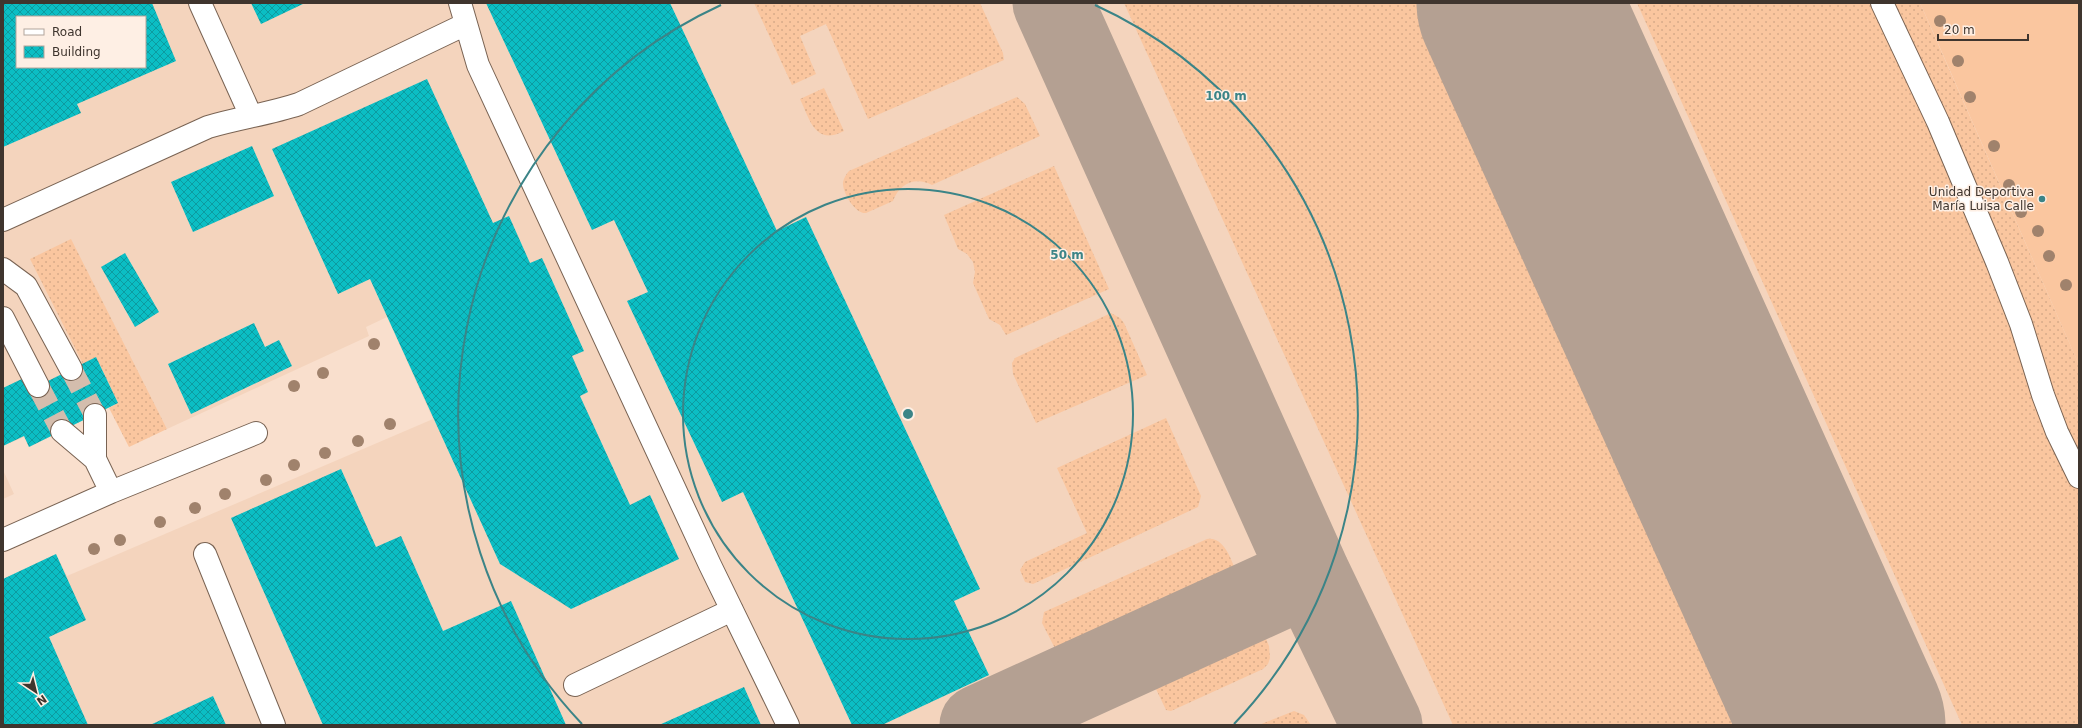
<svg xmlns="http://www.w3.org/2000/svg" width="2082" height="728" font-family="'DejaVu Sans',sans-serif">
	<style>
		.built { fill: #f4d4bd; fill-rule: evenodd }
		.grass { fill: url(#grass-dots) }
		.pitch { fill: #fac69f }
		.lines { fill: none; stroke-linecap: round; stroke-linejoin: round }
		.taxiway { stroke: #b4a092; stroke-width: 81 }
		.runway { stroke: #b4a092; stroke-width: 203 }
		.building { fill: url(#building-cross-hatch); fill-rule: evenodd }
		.minor-tunnel { stroke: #d4bdad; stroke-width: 22; stroke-dasharray: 22 11; stroke-linecap: butt }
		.minor-casing { stroke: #796353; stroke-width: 24 }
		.minor { stroke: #fff; stroke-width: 22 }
		.tree { fill: #a0826c }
		.ring { fill: none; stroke: #3b8487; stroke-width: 2 }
		.poi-dot { fill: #3b8487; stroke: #feefe4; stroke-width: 1.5 }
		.labels { text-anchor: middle; stroke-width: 3; stroke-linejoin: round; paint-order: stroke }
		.poi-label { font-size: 12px; fill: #3f352e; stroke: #feefe4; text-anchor: end }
		.centre { fill: #3b8487; stroke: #feefe4; stroke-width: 2 }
		.ring-label { font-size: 12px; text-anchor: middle; font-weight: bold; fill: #3b8487; stroke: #feefe4; stroke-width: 3; stroke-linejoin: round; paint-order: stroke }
	</style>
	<defs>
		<pattern id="grass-dots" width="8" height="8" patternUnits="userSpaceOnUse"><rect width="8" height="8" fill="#fac69f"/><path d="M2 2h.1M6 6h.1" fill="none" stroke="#d7ab89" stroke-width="1.8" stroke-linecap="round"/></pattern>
		<pattern id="building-cross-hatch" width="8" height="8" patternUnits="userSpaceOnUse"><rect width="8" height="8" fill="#0bbec4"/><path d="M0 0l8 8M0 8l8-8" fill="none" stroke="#0d9ba0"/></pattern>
	</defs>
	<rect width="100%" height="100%" fill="#f9dfcd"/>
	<path class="built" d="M3,3H1920L2079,365V725H3V579L56,554L67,576L433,419L387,317L366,327L369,336L167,429L126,350L99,364L118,403L29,447L24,437L3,446ZM17,17H145V67H17Z
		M3,470L14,494L3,499Z"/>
	<path class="grass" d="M754,3H980L1003,53L1004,60L868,119L826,24L800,36L816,74L792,85Z
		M1124,3H1418L1743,725H1453Z
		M1637,3H1920L2079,365V725H1962Z
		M824,88L844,131C815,146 810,120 800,99Z
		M1017,97L1025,104L1040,136L932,185C915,176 899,184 893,201L866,213C855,214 842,192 843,182C844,178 846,174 849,171Z
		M1054,166L1109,289L1006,335L1000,325L989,319L973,283L975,272L973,262L967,254L958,249L944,215Z
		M71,239L167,429L129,447L109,408L118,403L96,357L83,364L30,259Z
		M1111,313L1120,318L1124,323L1147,375L1036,423L1013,374L1012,363L1015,358Z
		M1166,418L1201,496L1198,507L1033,584L1025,582L1020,570L1025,562L1087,533L1057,468Z
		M1207,539C1226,536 1233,565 1239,580V585L1234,593L1071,666L1063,664L1042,623L1044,612Z
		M1244,622L1257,624L1262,629L1269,646L1270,658L1268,664L1263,669L1171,711L1166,710L1156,689L1155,684L1169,658L1236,624Z
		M1294,711L1304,715L1311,725H1259Z"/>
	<path class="pitch" d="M1920,3H2079V365L1933,32Z"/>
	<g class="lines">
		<path class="taxiway" d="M1053,3L1310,575L1382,725
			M980,725L1310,575"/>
		<path class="runway" d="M1518,3L1844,725"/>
	</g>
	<path class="building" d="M3,3H152L176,61L77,104L81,113L3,147ZM17,17H145V67H17Z
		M251,3H305L261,24Z
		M486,3H670L777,231L806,217L980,589L954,601L989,675L882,725H852L743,492L722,502L627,301L648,292L614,220L592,230Z
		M427,79L493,223L509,216L530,263L542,258L584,351L572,356L588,392L580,396L630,505L650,495L679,559L571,609L500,564L370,279L338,294L272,149Z
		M252,146L274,196L193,232L171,182Z
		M125,253L159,312L135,327L101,267Z
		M254,323L265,347L279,340L292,366L191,414L168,364Z
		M96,357L118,403L29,447L24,436L3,446V388L26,377L38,386Z
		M341,469L376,547L401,536L443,631L511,601L566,725H323L231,518Z
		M56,554L86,620L49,637L88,725H3V579Z
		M744,687L761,725H659Z
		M213,696L226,725H150Z"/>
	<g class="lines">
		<path class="minor-tunnel" d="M71,369L95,415
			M38,386L62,431"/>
		<defs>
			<path id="minor" d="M200,3L251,116
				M460,3L478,65L710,565L788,725
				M1882,3L1938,122L1997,262L2021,324L2043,395L2057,432L2079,477
				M3,220L208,127C238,118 269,114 299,104L466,24
				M3,269L26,286L71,369
				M3,318L38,386
				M95,415V459
				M62,431L95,459L111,492
				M3,540L111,492L256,433
				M205,554L274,725
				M575,685L732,610"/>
		</defs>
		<use href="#minor" class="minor-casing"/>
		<use href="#minor" class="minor"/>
	</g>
	<g class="tree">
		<circle cx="1940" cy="21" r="6"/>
		<circle cx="1958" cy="61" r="6"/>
		<circle cx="1970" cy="97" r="6"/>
		<circle cx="1994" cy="146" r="6"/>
		<circle cx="2009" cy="185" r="6"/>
		<circle cx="2021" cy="212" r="6"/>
		<circle cx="2038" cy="231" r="6"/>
		<circle cx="2049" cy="256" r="6"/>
		<circle cx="2066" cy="285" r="6"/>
		<circle cx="374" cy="344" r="6"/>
		<circle cx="323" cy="373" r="6"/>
		<circle cx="294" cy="386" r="6"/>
		<circle cx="390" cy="424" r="6"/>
		<circle cx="358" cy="441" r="6"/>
		<circle cx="325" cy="453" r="6"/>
		<circle cx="294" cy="465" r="6"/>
		<circle cx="266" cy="480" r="6"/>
		<circle cx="225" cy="494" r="6"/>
		<circle cx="195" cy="508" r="6"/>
		<circle cx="160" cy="522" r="6"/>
		<circle cx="120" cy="540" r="6"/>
		<circle cx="94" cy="549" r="6"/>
	</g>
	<g class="ring">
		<circle cx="908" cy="414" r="225"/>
		<path d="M582 724A450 450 0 0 1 721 5M1095 5A450 450 0 0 1 1234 724"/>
	</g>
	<circle class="poi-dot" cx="2042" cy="199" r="4"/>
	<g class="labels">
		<g class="poi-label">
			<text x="2034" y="196">Unidad Deportiva<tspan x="2034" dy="14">María Luisa Calle</tspan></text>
		</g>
	</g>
	<circle cx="908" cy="414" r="6" class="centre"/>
	<g class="ring-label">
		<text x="1226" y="100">100 m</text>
		<text x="1067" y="259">50 m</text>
	</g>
	<rect width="2082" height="728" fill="none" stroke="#3f352e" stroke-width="8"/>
	<rect x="16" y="16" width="130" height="52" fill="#feefe4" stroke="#b2a59b"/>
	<rect x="24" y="29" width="20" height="6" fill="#ffffff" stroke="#b2a59b"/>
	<text x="52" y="36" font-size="12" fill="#3f352e">Road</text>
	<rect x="24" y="46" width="20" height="12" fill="url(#building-cross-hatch)" stroke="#b2a59b"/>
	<text x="52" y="56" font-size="12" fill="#3f352e">Building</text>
	<g transform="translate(36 692) rotate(145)" stroke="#feefe4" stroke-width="3" paint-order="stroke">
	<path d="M0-3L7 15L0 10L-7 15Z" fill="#3f352e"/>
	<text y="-6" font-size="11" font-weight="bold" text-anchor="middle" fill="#3f352e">N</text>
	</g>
	<path d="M1938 34v6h90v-6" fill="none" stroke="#3f352e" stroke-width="2"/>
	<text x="1944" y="34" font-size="12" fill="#3f352e" stroke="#feefe4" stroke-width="3" paint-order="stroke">20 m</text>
</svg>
